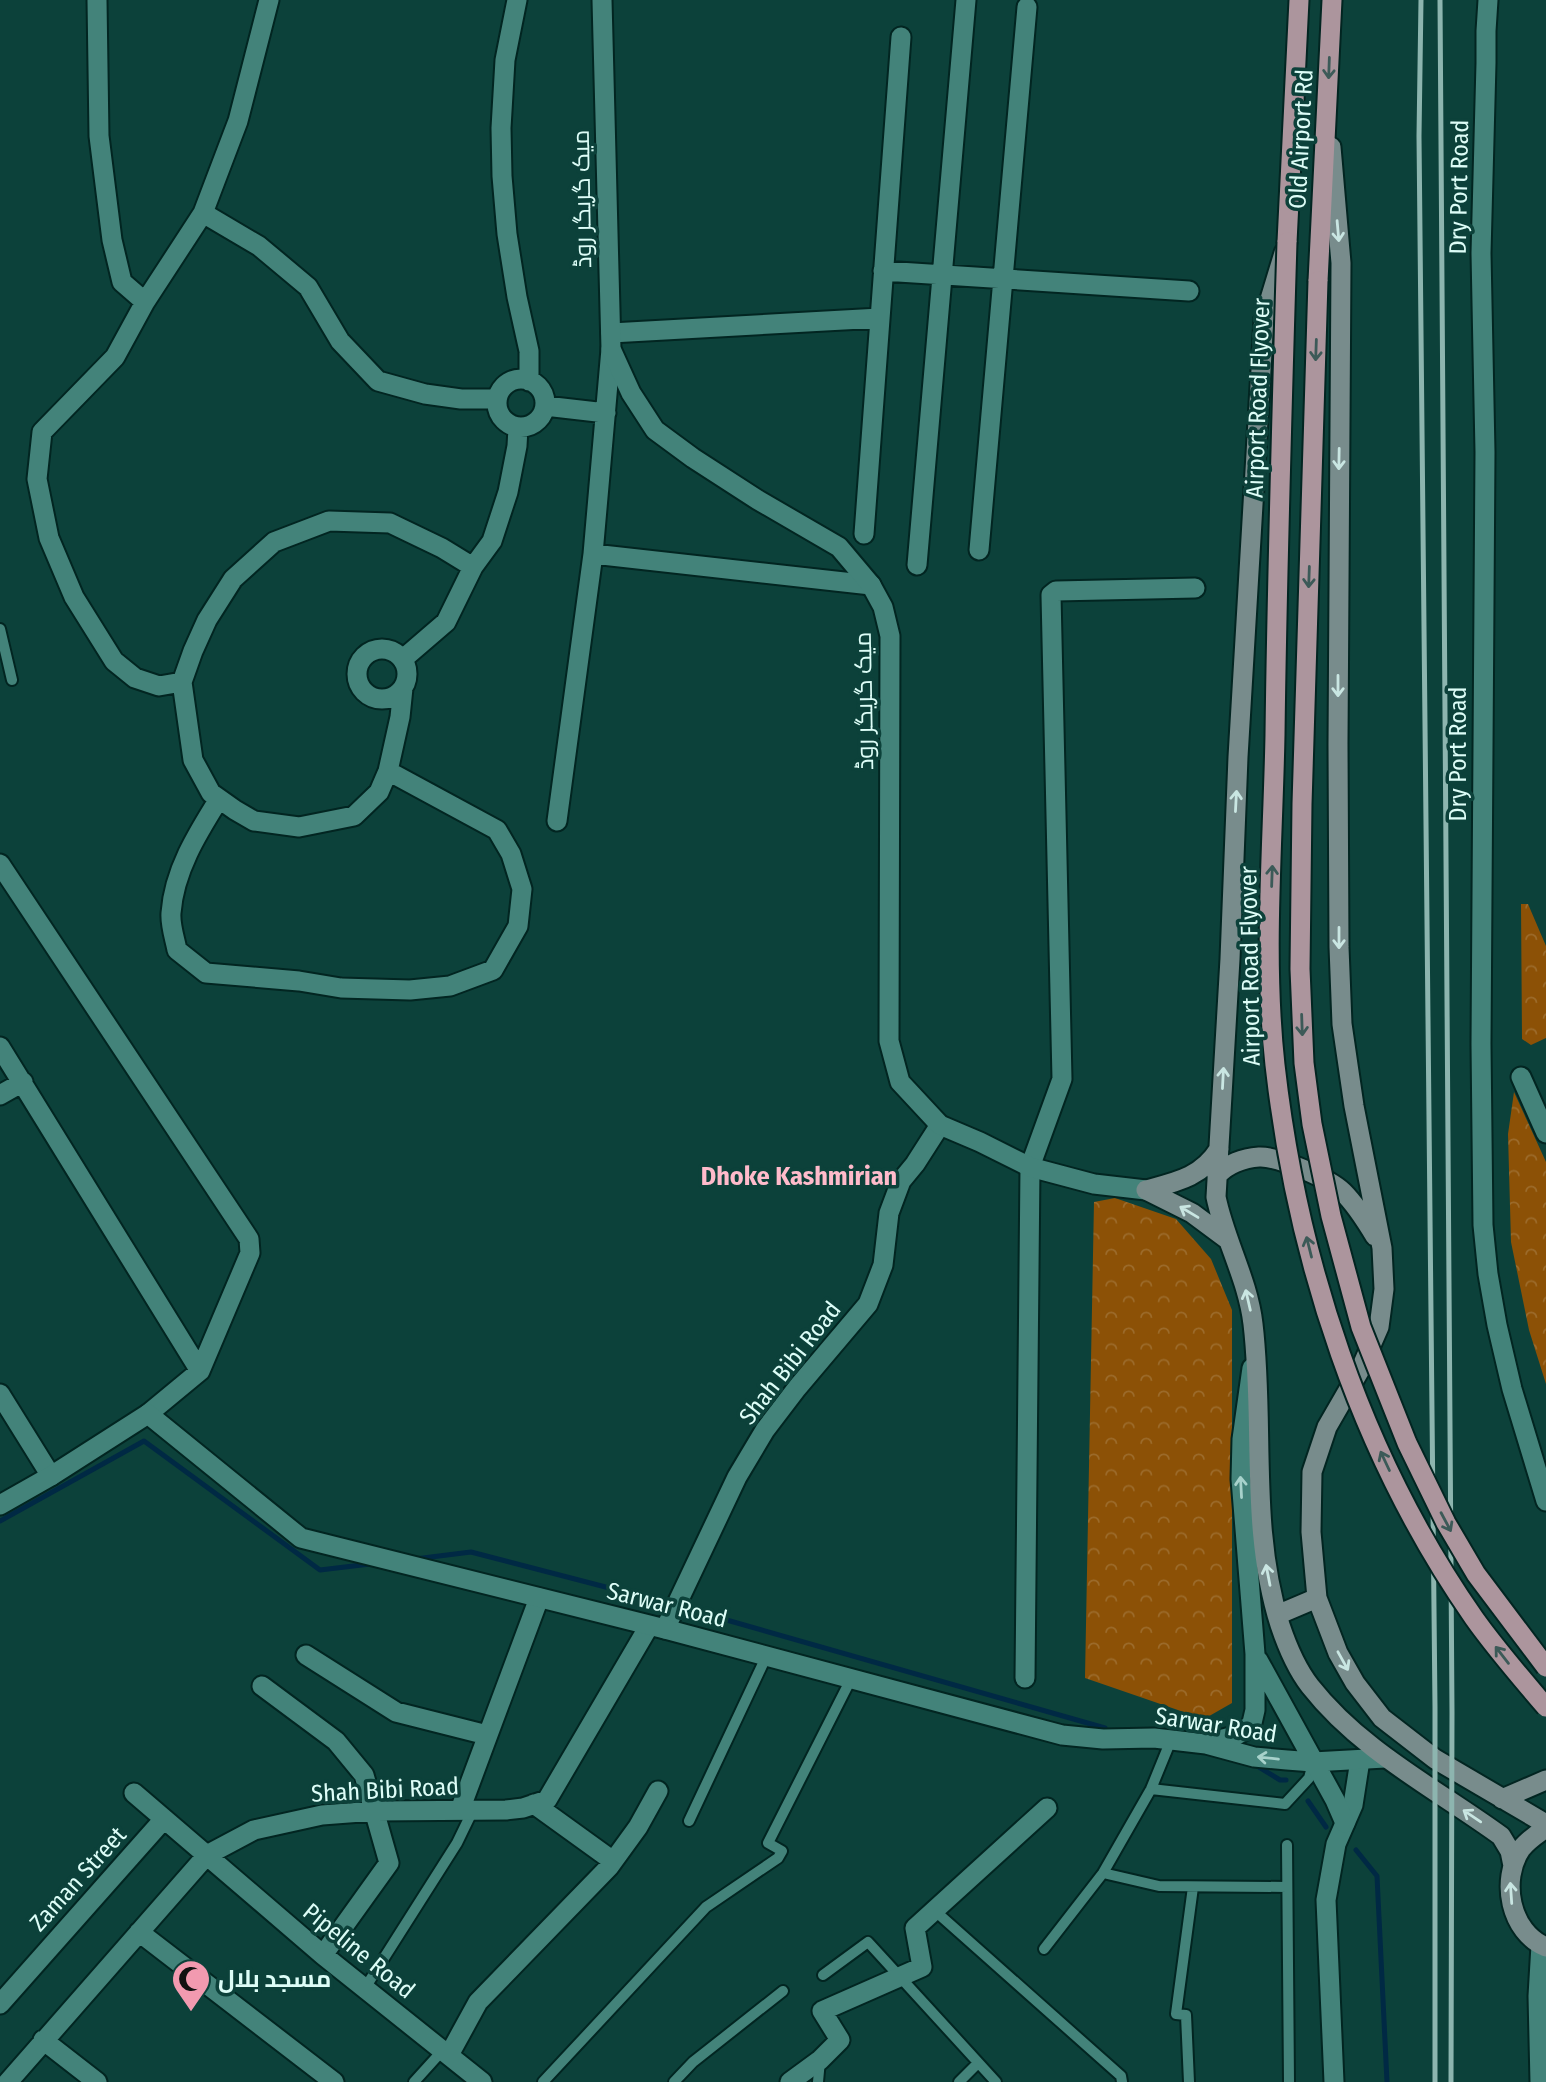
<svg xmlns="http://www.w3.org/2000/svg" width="1546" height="2082" font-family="'Fira Sans Condensed',Cairo,sans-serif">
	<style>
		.park { fill: url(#park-crowns) }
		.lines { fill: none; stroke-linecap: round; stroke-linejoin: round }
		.stream { stroke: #002944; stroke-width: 5 }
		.service-casing { stroke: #022521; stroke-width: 14 }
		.minor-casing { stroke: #022521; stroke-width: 23 }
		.tertiary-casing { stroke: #022521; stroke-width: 23 }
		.secondary-casing { stroke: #022521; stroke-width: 23 }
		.primary-casing { stroke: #022521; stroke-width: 23 }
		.service { stroke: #43837a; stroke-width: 10 }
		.minor { stroke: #43837a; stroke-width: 19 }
		.tertiary { stroke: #43837a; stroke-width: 19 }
		.secondary { stroke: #788c8c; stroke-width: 19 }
		.primary { stroke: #ac959d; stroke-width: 19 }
		.rail { stroke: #8db5af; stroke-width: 5 }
		.primary-bridge-casing { stroke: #022521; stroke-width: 23; stroke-linecap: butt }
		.primary-bridge { stroke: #ac959d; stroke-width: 19 }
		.oneway { stroke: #3c5a58 }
		.oneway2 { stroke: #c9e6e2 }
		.oneway3 { stroke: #a7d2cb }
		.labels { text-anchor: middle; stroke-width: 7; stroke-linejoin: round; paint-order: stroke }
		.street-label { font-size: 24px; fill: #ddfdf7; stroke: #0c413a }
		.poi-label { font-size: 24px; font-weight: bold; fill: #ddfdf7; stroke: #0c413a; text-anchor: start }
		.neighbourhood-label { font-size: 26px; font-weight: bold; fill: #ffbbcb; stroke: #0c413a }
	</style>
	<defs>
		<pattern id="park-crowns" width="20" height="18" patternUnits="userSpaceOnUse" patternTransform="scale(1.75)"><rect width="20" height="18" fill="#8c5106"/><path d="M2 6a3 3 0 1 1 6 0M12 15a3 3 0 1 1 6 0" fill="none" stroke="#9c6b2b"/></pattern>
	</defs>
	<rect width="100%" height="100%" fill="#0c413a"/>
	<path class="park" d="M1521,904H1528L1546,946V1038L1531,1045L1522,1039Z
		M1514,1092L1546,1162V1384L1529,1330L1511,1242L1508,1134Z
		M1115,1198L1176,1219L1211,1259L1232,1310V1703L1204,1719L1085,1678L1094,1202Z"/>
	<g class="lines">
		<path class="stream" d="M0,1521L144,1441L320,1570L370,1564
			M415,1559L471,1552L671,1604
			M681,1607L1105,1728
			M1254,1764L1280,1780H1286
			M1308,1801L1326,1827
			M1356,1850L1377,1876L1387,2082"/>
		<defs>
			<path id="service" d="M0,629L12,680
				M1151,1789L1285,1804L1309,1778L1313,1763
				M689,1821L767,1655
				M1287,1845L1289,2082
				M1103,1873L1159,1886L1287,1887
				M934,1910L1121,2076L1122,2082
				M1044,1949L1103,1873L1151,1789L1171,1740
				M823,1975L868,1942L996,2082
				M365,1988L457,1843L473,1810
				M414,2082L443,2050
				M543,2082L706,1907L778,1858L782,1851L768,1843L852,1677
				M674,2082L693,2062L783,1991
				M818,2082L820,2060
				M959,2082L978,2063
				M1189,2082L1186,2015L1176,2014L1193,1887"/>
			<path id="minor" d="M97,0L99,136L112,240L122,282L145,302
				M517,0L505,60L501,128L502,176L507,234L517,297L529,351V381
				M203,213L259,246L308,287L340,341L378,381L425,394L461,399H497
				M883,271L1189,291
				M611,333L880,318
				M497 403a24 24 0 1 1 48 0a24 24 0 1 1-48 0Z
				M545,406L606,413
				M864,534L901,37
				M979,550L1027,7
				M593,554L871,585
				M917,565L966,0
				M357 674a25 25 0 1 1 50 0a25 25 0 1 1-50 0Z
				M403,659L446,622L473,567L492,541L508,492L517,446L518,428
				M182,682L159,686L135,678L114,661L74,597L49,538L37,479L42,432L115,357L145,302L203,213L238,121L269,0
				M403,688L400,717L388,771L379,792L354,816L299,827L254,821L235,810L211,793L193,760L182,682L193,651L207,620L233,579L274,542L329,521L390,523L442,548L473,567
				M219,799C197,834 174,871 171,913C170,925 175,939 177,950L206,973L299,981L341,988L410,990L450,986L493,970L518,926L522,889L511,854L497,830L388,771
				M557,821L593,554L611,349
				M0,864L249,1239L250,1253L200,1371L148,1414
				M0,1047L200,1371
				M1521,1077L1546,1133
				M0,1095L23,1082
				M0,1394L51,1476
				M665,1629L737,1477L765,1430L797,1388L868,1304L883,1265L889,1213L901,1181L915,1164L940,1125
				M306,1655L396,1712L487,1735
				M1025,1678L1030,1167L1062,1079L1051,595L1056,591L1195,588
				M262,1686L336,1741L364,1775L389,1863L323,1955
				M134,1793L323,1955L482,2082
				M534,1804L613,1861
				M460,1810L539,1598
				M139,1932L334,2082
				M0,2004L164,1819
				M43,2040L97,2082
				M449,2055L478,2002L609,1867L638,1827L658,1791
				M8,2082L207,1855L254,1830L322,1815L375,1811L506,1810L523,1808L547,1800L649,1626
				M790,2082L820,2060L840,2040L822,2011L922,1967L915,1928L1047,1808
				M1334,2082L1326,1900L1336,1844L1353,1805L1360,1760
				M1540,2082L1538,1996L1541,1945"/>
			<path id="tertiary" d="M602,0L611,349L631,393L655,430L693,458L758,500L839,547L871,585L883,607L890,636L889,1041L900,1082L940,1125L980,1142L1030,1167L1094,1184L1146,1190
				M1488,0L1486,31V63L1481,253L1485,452L1481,1044L1483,1225L1488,1274L1497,1325L1512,1389L1546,1501
				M0,1505L51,1476L148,1414L301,1538L665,1629L1062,1735L1103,1739L1154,1738L1206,1744L1254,1757L1287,1760L1313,1762L1385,1758
				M1258,1660L1335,1800L1345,1823
				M1207,1743L1235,1736L1246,1730L1252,1723L1255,1710V1654L1241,1479L1242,1439L1252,1368"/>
			<path id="secondary" d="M1331,147L1341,263L1338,744L1339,947L1342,1024L1354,1106L1382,1248L1384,1289L1379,1327L1361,1368L1327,1427L1312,1472L1311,1532L1317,1598L1338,1653L1355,1683L1382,1718L1435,1759L1546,1824
				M1284,253L1264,319L1238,757L1230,959L1216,1197C1225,1241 1248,1280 1253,1324C1265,1424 1249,1527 1280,1625C1287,1646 1296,1668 1310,1686C1361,1751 1435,1788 1501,1836L1510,1851L1513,1866
				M1217,1176C1226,1164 1244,1158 1259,1157C1278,1156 1330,1179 1343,1192C1356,1205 1366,1221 1375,1236
				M1146,1190L1192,1213L1227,1239
				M1146,1190C1176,1182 1202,1177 1219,1149
				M1277,1615L1317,1598
				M1502,1799L1546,1780
				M1546,1828C1537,1834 1528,1840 1521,1849C1500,1880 1510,1932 1546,1947"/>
			<path id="primary" d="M1287,242L1299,0
				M1318,281L1332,0"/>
		</defs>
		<use href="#service" class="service-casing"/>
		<use href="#minor" class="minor-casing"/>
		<use href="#tertiary" class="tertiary-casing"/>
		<use href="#secondary" class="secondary-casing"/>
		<use href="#primary" class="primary-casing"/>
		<use href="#service" class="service"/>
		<use href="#minor" class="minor"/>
		<use href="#tertiary" class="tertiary"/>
		<use href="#secondary" class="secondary"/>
		<use href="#primary" class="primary"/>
		<path class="rail" d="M1421,0L1419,136L1435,1707V2082
			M1440,0L1452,1712L1451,2082"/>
		<defs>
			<path id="primary-bridge" d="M1287,242C1282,406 1277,570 1275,735C1273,844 1263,956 1275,1065C1297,1260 1361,1456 1474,1618C1496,1649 1521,1678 1546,1707
				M1318,281L1302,804L1300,969L1304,1063L1312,1124L1331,1216L1361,1327L1407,1443L1446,1523L1476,1574L1546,1667"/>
		</defs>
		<use href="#primary-bridge" class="primary-bridge-casing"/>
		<use href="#primary-bridge" class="primary-bridge"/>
	</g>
	<defs><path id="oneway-shaft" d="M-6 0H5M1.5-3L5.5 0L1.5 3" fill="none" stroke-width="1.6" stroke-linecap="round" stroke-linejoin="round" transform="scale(1.75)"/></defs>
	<g class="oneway">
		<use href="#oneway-shaft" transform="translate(1329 68) rotate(92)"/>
		<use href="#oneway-shaft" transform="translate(1316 350) rotate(92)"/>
		<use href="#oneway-shaft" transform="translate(1309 577) rotate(92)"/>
		<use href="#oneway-shaft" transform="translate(1272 876) rotate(-88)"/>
		<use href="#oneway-shaft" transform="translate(1302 1025) rotate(88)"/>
		<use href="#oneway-shaft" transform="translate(1309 1247) rotate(-104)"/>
		<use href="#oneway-shaft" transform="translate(1385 1461) rotate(-115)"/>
		<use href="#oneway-shaft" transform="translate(1446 1522) rotate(62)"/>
		<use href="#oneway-shaft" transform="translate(1502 1655) rotate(-128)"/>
	</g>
	<g class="oneway2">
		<use href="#oneway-shaft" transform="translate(1338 231) rotate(85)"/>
		<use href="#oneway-shaft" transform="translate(1339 459) rotate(91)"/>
		<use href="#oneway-shaft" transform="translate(1338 686) rotate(90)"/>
		<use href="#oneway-shaft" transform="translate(1236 801) rotate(-87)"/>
		<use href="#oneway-shaft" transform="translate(1339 938) rotate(90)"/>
		<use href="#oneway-shaft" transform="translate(1223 1078) rotate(-87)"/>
		<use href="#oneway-shaft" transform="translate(1189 1212) rotate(-149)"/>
		<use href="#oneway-shaft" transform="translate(1248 1300) rotate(-103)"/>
		<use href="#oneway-shaft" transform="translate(1268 1575) rotate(-101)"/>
		<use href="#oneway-shaft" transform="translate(1343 1661) rotate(61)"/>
		<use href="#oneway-shaft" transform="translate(1472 1816) rotate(-146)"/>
		<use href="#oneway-shaft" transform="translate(1511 1893) rotate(-94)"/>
	</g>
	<g class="oneway3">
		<use href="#oneway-shaft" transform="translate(1241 1487) rotate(-93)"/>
		<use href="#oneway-shaft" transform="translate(1268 1758) rotate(-174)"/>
	</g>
	<defs>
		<symbol id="mosque-pin" viewBox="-11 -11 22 30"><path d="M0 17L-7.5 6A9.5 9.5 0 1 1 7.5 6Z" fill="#f29ab0" stroke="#0c413a"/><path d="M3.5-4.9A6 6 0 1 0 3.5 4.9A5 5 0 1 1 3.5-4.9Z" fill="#111"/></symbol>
	</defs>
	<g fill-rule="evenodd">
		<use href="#mosque-pin" x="169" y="1957" width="44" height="60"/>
	</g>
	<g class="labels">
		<g class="street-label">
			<text transform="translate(1301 139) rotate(-87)" y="8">Old Airport Rd</text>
			<text transform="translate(1459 187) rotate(-89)" y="8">Dry Port Road</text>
			<text transform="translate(582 199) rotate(-91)" y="8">میک گریگر روڈ</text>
			<text transform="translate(1258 398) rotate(-88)" y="8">Airport Road Flyover</text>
			<text transform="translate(864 701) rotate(-91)" y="8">میک گریگر روڈ</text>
			<text transform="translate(1458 754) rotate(-90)" y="8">Dry Port Road</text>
			<text transform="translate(1250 966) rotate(-91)" y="8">Airport Road Flyover</text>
			<text transform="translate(790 1363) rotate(-52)" y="8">Shah Bibi Road</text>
			<text transform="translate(667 1605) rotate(14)" y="8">Sarwar Road</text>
			<text transform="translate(1216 1725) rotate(9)" y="8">Sarwar Road</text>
			<text transform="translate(385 1790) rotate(-3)" y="8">Shah Bibi Road</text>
			<text transform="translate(78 1879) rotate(-48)" y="8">Zaman Street</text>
			<text transform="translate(359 1951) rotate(39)" y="8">Pipeline Road</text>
		</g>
		<g class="poi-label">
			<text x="218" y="1987">مسجد بلال</text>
		</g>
		<g class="neighbourhood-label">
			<text x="799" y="1185">Dhoke Kashmirian</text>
		</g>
	</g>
</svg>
